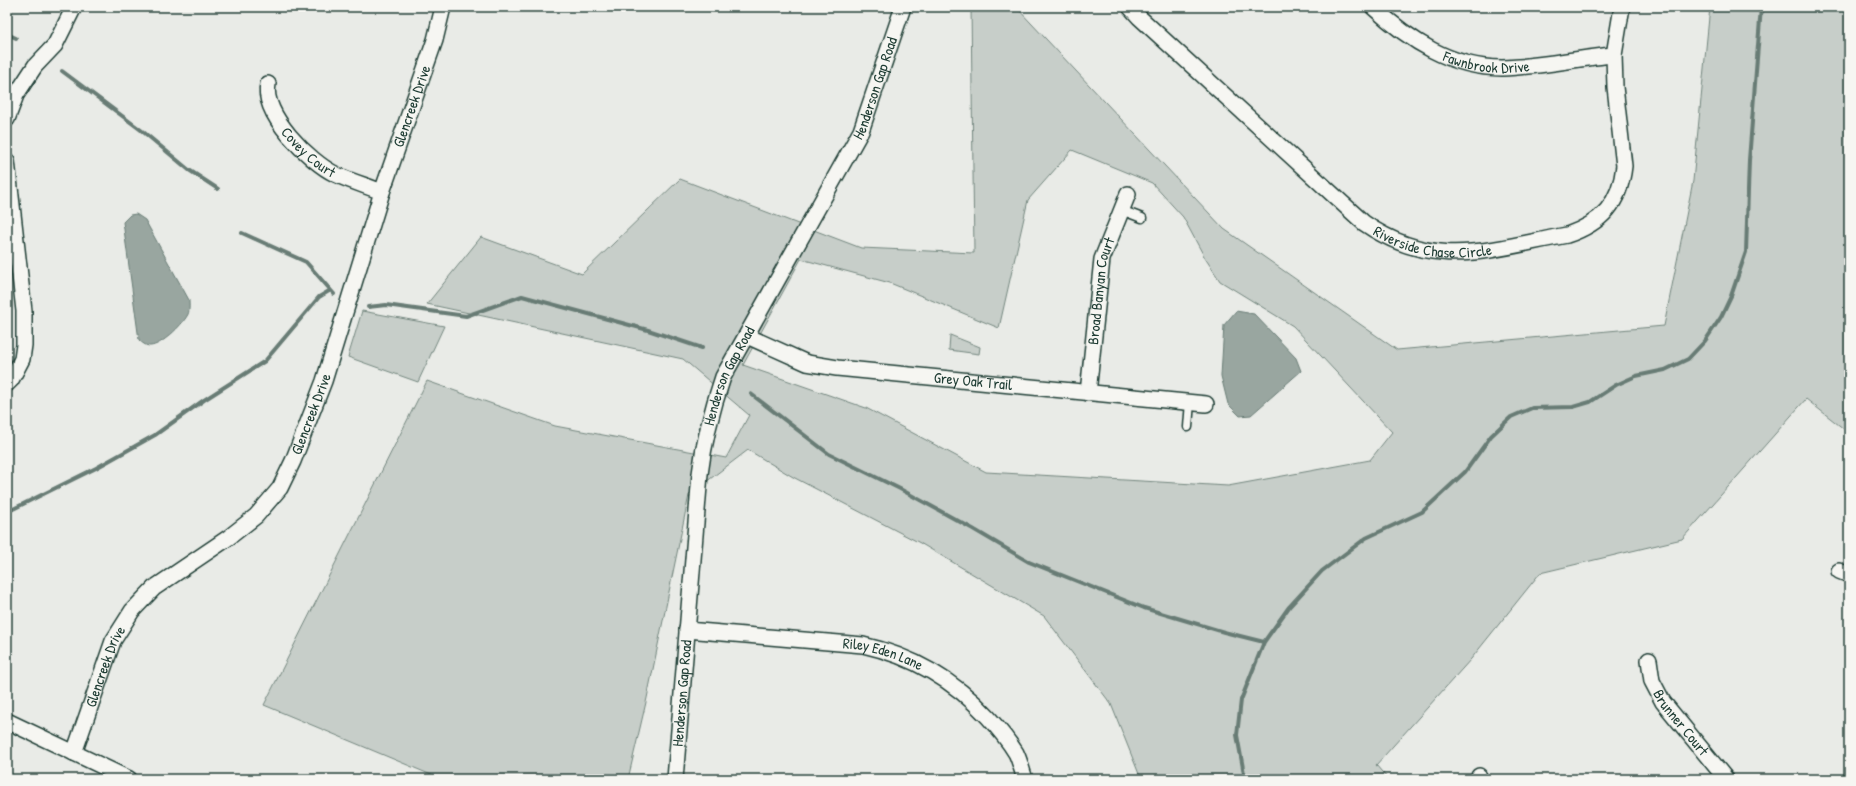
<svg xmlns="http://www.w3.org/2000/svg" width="1856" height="786" font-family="'Patrick Hand',sans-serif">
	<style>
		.green { fill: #c7cec9; stroke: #73867e; fill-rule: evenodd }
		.water { fill: #99a6a0; stroke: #687c75 }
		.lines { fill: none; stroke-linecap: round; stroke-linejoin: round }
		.stream { stroke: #687c75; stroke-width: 4 }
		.service-casing { stroke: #1f3d34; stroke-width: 11 }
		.minor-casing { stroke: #1f3d34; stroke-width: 18 }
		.service { stroke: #f6f6f2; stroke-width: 8 }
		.minor { stroke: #f6f6f2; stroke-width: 15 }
		.labels { text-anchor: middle; stroke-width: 3.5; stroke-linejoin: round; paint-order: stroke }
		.street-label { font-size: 15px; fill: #1f3d34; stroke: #f6f6f2 }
	</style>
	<rect width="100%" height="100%" fill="#e9ebe7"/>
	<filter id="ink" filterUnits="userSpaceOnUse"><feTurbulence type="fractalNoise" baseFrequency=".025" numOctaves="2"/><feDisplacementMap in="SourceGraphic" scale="8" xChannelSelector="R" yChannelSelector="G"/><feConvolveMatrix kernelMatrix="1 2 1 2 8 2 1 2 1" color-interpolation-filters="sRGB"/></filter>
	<g filter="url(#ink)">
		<path class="green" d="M971,7H1016L1224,229L1397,350L1664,326L1693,181L1710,7H1849V433L1806,399L1682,539L1540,573L1471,659L1376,765L1388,779H1141L1111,704L1044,616L920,543L793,477L748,450L689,495L647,698L628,779H441L264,705L427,381L555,426L726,458L749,415L683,359L427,304L481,237L582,274L680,179L861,248L974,253ZM1072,150L1152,183L1183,217L1205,258L1220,281L1293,326L1392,432L1370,460L1228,486L986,472L866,408L743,365L801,259L890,283L999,328L1028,200Z
			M362,311L444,326L418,382L348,357Z
			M950,335L980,347L979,354L949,350Z"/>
		<path class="water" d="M136,214L145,220L189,300C189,305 190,312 187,316C182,325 161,346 150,346C146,346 142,343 139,340L123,222L130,215Z
			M1236,311L1254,314L1296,358L1301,371L1251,415L1240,416L1228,404L1221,376L1224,325Z"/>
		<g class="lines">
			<path class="stream" d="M7,34L16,38
				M62,71L141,130L189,170L218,189
				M242,233L306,262L334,294
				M368,307L386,305L466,316L522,296L648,330L702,348
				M751,394L829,454L900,489L973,529L1029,562L1144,608L1224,632L1264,642
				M7,512L96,468L155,435L204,400L265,361L319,297L329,291
				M1245,779L1237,735L1241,700L1264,642L1289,607L1322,571L1366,538L1422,512L1465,472L1491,436L1511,417L1532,408L1573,407L1590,402L1616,385L1636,376L1665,370L1688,359L1705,341L1721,317L1731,296L1746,252L1749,160L1761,7"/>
			<defs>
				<path id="service" d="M1121,210L1142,218
					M1188,427L1190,402"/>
				<g id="minor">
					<path id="s1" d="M1130,7L1139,17L1364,223C1435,272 1490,249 1567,235C1602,223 1620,203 1624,166L1615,87L1614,55L1622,7"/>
					<path id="s2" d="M1373,7C1409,40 1451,68 1502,68C1540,67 1577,58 1614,55"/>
					<path id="s3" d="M268,84C261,114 310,162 335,174C350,181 367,186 382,192"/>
					<path d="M7,119L16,95L35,66L55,45L74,7"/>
					<path d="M7,161L24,311V345L22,359L11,380L7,384"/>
					<path id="s4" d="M747,336L807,363L837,368L1206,404"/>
					<path id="s5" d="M1088,393L1102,259L1128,194"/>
					<path d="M1839,571L1849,575"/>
					<path id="s6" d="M687,630L863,645C912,656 953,679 988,717C998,728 1008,740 1016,753C1020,761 1022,771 1025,779"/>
					<path id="s7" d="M1649,660L1652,681L1663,702L1726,779"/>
					<path d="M7,721L129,779"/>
					<path id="s8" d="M74,753L113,641L132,611L154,588L228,538L256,516L280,488L293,461L324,381L382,192L435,40L443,7"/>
					<path d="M1479,776L1480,779"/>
					<path id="s9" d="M675,779L700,474C704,440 712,409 723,377L861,131L903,7"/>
				</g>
			</defs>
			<use href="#service" class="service-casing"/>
			<use href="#minor" class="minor-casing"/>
			<use href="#service" class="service"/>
			<use href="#minor" class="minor"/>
		</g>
	</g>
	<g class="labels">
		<g class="street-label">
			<text dy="5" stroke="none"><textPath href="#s2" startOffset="130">Fawnbrook Drive</textPath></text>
			<text dy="5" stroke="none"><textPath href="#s9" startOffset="733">Henderson Gap Road</textPath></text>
			<text dy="5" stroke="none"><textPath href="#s8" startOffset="752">Glencreek Drive</textPath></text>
			<text dy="5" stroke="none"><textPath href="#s3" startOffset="83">Covey Court</textPath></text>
			<text dy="5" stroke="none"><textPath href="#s1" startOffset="392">Riverside Chase Circle</textPath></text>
			<text dy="5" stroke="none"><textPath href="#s5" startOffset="103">Broad Banyan Court</textPath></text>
			<text dy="5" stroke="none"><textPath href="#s9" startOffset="409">Henderson Gap Road</textPath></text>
			<text dy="5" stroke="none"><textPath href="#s4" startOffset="233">Grey Oak Trail</textPath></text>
			<text dy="5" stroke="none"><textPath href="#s8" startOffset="428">Glencreek Drive</textPath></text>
			<text dy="5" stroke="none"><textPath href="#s6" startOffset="198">Riley Eden Lane</textPath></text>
			<text dy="5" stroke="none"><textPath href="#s8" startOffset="92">Glencreek Drive</textPath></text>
			<text dy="5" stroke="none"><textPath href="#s9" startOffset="86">Henderson Gap Road</textPath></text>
			<text dy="5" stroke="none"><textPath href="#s7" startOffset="72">Brunner Court</textPath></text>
		</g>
	</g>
	<rect width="1856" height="786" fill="none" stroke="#f6f6f2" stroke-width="24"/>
	<rect x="12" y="12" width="1832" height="762" fill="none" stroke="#1f3d34" stroke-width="1.5" filter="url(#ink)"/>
</svg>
